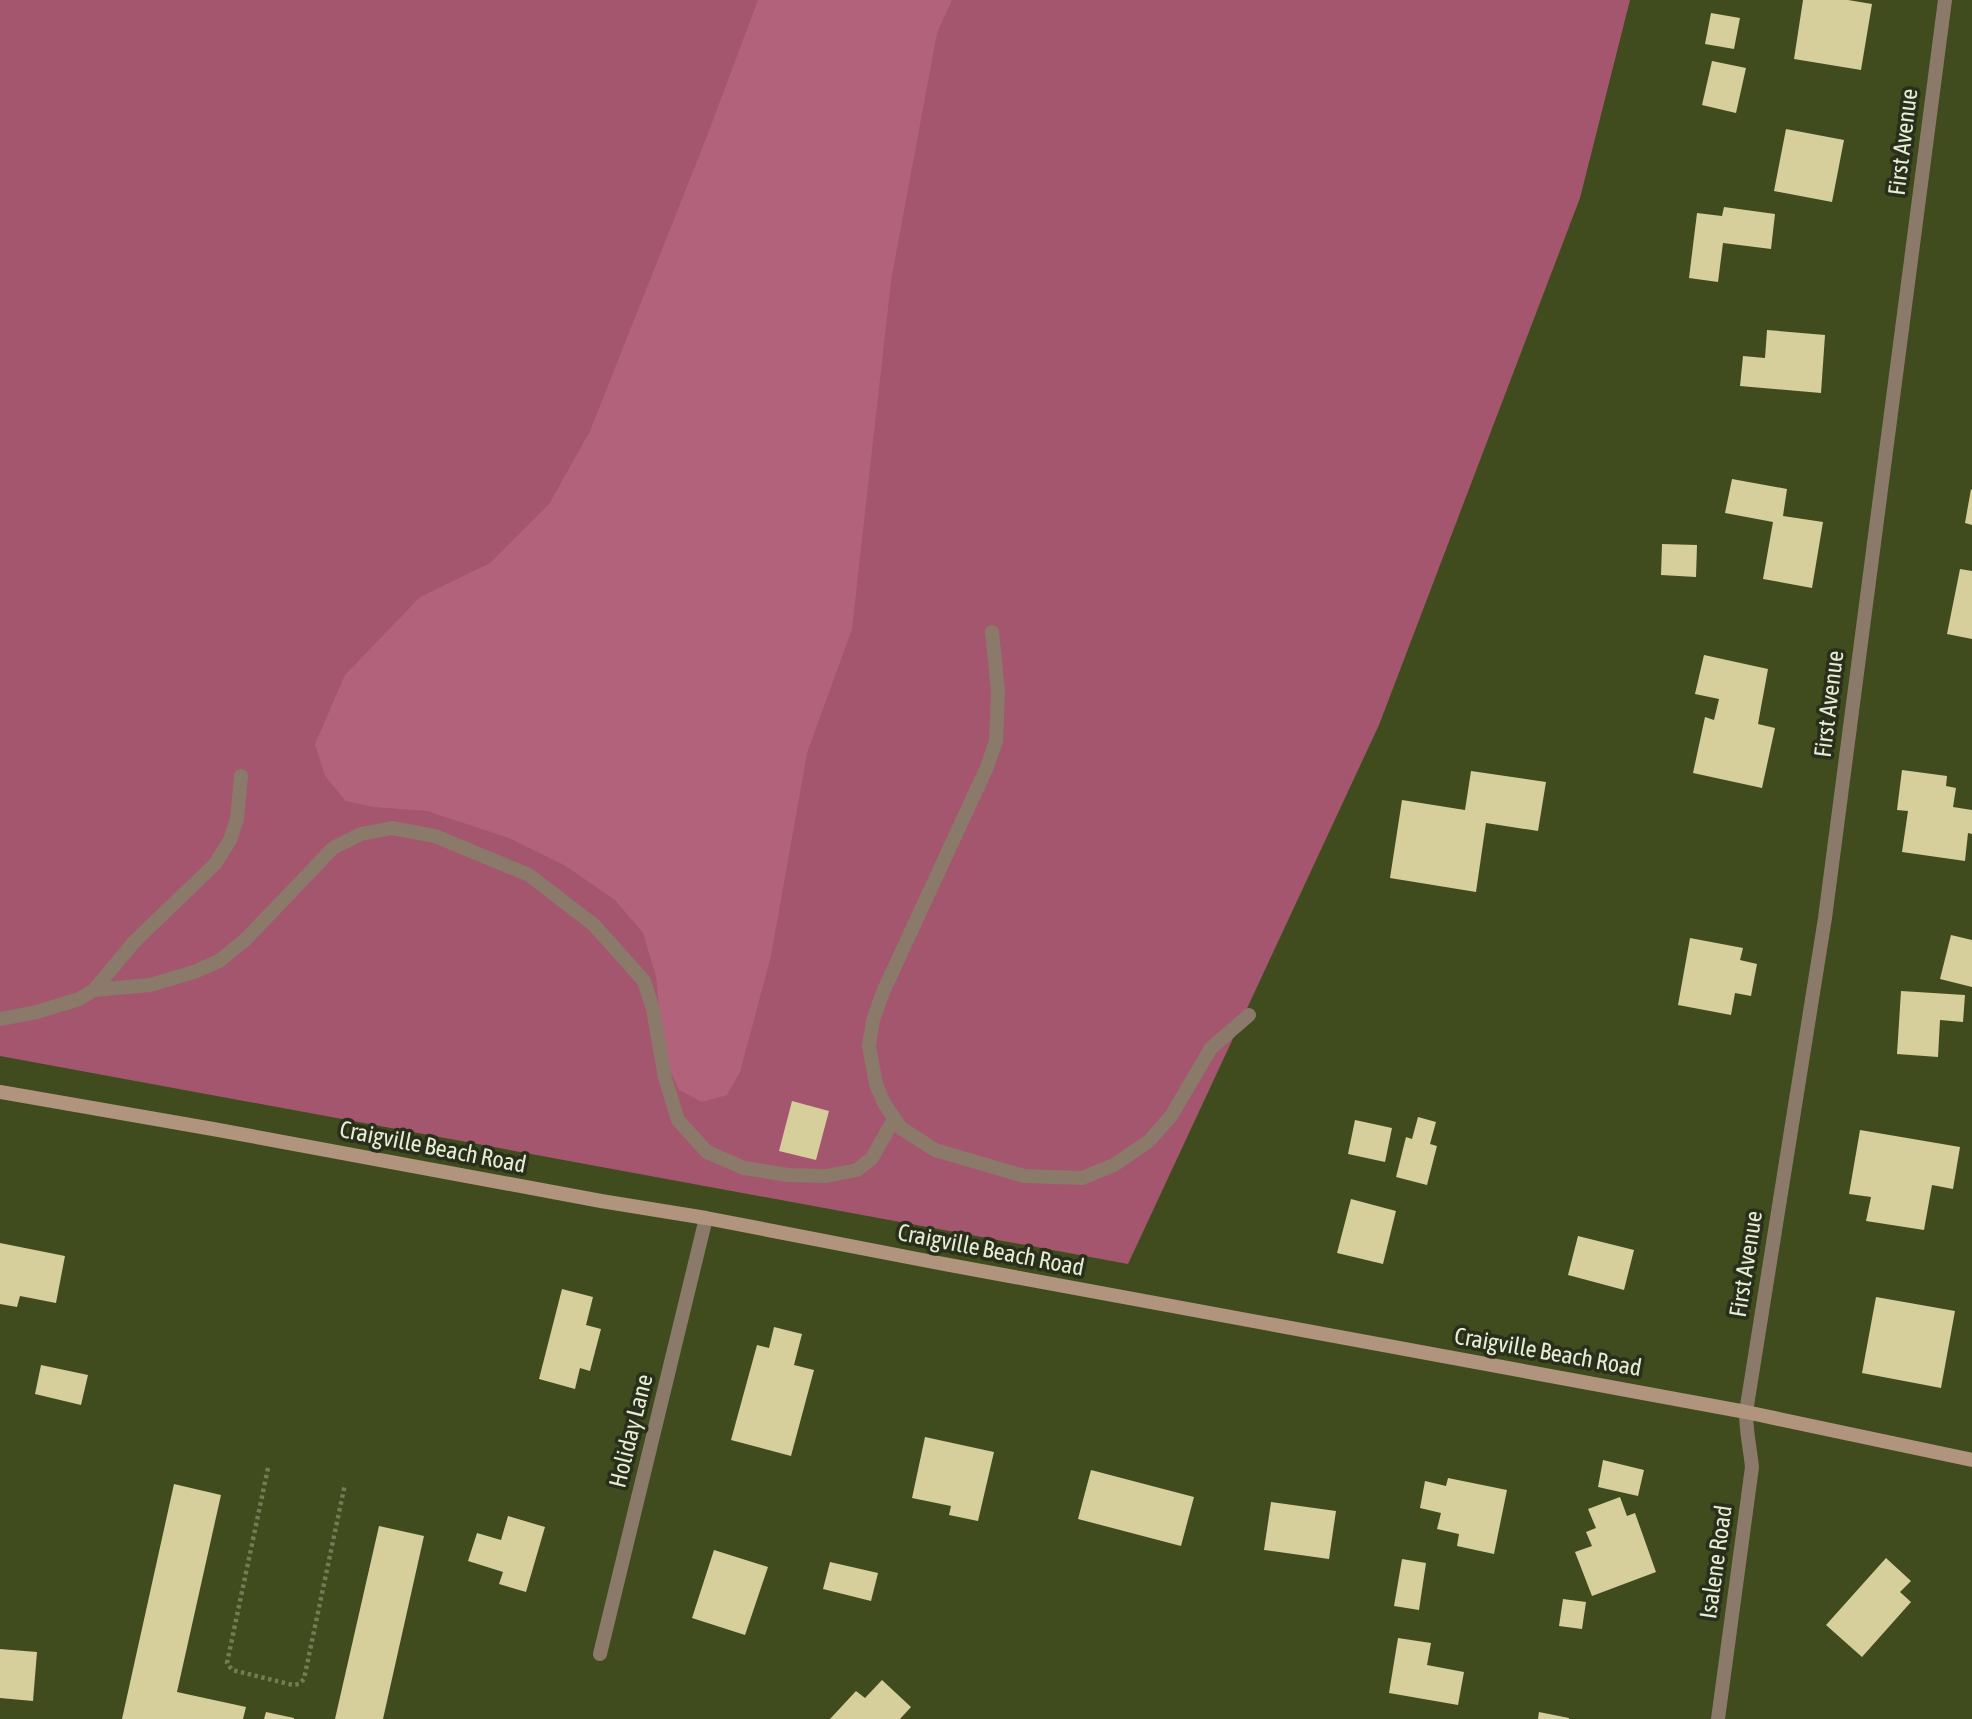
<svg xmlns="http://www.w3.org/2000/svg" width="1972" height="1719" font-family="'Asap Condensed',sans-serif">
	<style>
		.green { fill: #a3566e }
		.forest { fill: #b3627b }
		.building { fill: #d6cf9b }
		.lines { fill: none; stroke-linecap: round; stroke-linejoin: round }
		.path { stroke: #727c55; stroke-width: 4.5; stroke-dasharray: 3.5 3.5; stroke-linecap: butt }
		.service { stroke: #8b796a; stroke-width: 14 }
		.minor { stroke: #8b796a; stroke-width: 14 }
		.secondary { stroke: #b1947d; stroke-width: 14 }
		.labels { text-anchor: middle; stroke-width: 7; stroke-linejoin: round; paint-order: stroke }
		.street-label { font-size: 24px; fill: #e5edd4; stroke: #292f1b }
	</style>
	<rect width="100%" height="100%" fill="#404b1e"/>
	<path class="green" d="M0,0H1630L1580,198L1379,725L1128,1264L0,1056Z"/>
	<path class="forest" d="M758,0H952L937,33L891,281L852,629L807,753L771,956L740,1072L727,1095L702,1102L679,1090L664,1058L656,976L643,933L615,900L564,865L509,838L427,811L373,807L346,801L325,776L315,744L345,675L420,597L490,563L549,504L590,431L707,136Z"/>
	<path class="building" d="M1803,0H1848L1872,4L1861,70L1794,59Z
		M1711,13L1740,18L1734,49L1705,44Z
		M1712,61L1746,68L1736,113L1702,105Z
		M1786,129L1844,140L1832,202L1774,191Z
		M1724,207L1775,214L1771,249L1723,243L1718,282L1689,278L1697,213L1722,216Z
		M1767,330L1825,335L1821,393L1740,386L1743,356L1765,358Z
		M1732,479L1787,489L1783,516L1823,522L1812,588L1763,579L1773,522L1725,513Z
		M1971,489L1972,490V525L1965,523Z
		M1662,544L1697,545L1696,577L1661,575Z
		M1960,569L1972,571V639L1947,634Z
		M1704,655L1768,669L1758,724L1775,728L1762,788L1693,773L1705,717L1714,720L1719,699L1695,694Z
		M1902,770L1947,776L1946,786L1956,788L1953,807L1972,810V834L1968,833L1965,861L1902,852L1908,811L1897,810Z
		M1471,771L1546,782L1538,831L1486,823L1476,892L1390,878L1402,800L1465,810Z
		M1951,935L1972,940V987L1940,979Z
		M1690,938L1743,948L1740,960L1757,964L1751,996L1735,993L1731,1015L1678,1005Z
		M1901,991L1965,995L1963,1022L1940,1020L1938,1057L1897,1054Z
		M792,1101L829,1111L816,1160L779,1151Z
		M1418,1117L1436,1122L1430,1144L1437,1146L1427,1185L1396,1177L1406,1137L1412,1139Z
		M1355,1120L1392,1128L1385,1162L1348,1154Z
		M1860,1130L1960,1147L1953,1189L1932,1185L1924,1230L1866,1221L1871,1197L1849,1194Z
		M1351,1199L1396,1211L1383,1264L1337,1253Z
		M1578,1236L1634,1250L1624,1290L1568,1275Z
		M0,1243L65,1256L56,1303L20,1296L17,1307L0,1304Z
		M562,1289L593,1297L586,1325L601,1329L590,1371L580,1368L575,1389L539,1379Z
		M1876,1297L1955,1311L1941,1388L1862,1373Z
		M774,1327L802,1334L794,1365L814,1370L791,1456L731,1440L757,1345L769,1348Z
		M41,1365L88,1375L81,1405L35,1394Z
		M925,1437L994,1452L978,1521L949,1515L951,1506L912,1498Z
		M1603,1460L1644,1470L1638,1496L1598,1487Z
		M1091,1470L1194,1497L1181,1546L1078,1519Z
		M1448,1478L1507,1490L1494,1554L1457,1546L1459,1534L1437,1529L1441,1513L1420,1508L1425,1481L1446,1486Z
		M174,1484L221,1495L177,1692L246,1707L243,1719H122Z
		M1620,1497L1627,1516L1635,1513L1656,1572L1592,1596L1575,1552L1592,1546L1586,1532L1596,1528L1588,1509Z
		M1271,1502L1336,1511L1329,1559L1264,1550Z
		M508,1516L545,1527L526,1592L499,1584L503,1572L468,1561L477,1533L501,1540Z
		M379,1526L424,1536L383,1719H335Z
		M714,1550L768,1567L745,1635L692,1618Z
		M1886,1558L1911,1581L1900,1592L1911,1602L1862,1657L1826,1625Z
		M1402,1559L1426,1563L1419,1610L1394,1606Z
		M830,1562L878,1573L871,1601L823,1589Z
		M1563,1599L1586,1602L1582,1629L1559,1626Z
		M1398,1638L1431,1643L1427,1665L1464,1672L1458,1705L1389,1693Z
		M0,1649L37,1652L33,1701L0,1698Z
		M882,1680L911,1707L900,1719H830L856,1691L865,1698Z
		M266,1712L294,1718V1719H264Z
		M1539,1712L1569,1718V1719H1538Z"/>
	<g class="lines">
		<path class="path" d="M268,1468L227,1663L232,1670L293,1685L299,1684L304,1679L345,1484"/>
		<path class="service" d="M992,632L998,691L996,741L987,767L883,992L873,1020L869,1046L876,1084L884,1103L901,1128L935,1150L1024,1176L1082,1178L1114,1165L1149,1141L1171,1116L1211,1048L1249,1015
			M94,990L150,985L194,972L219,961L245,940L333,848L361,834L392,828L435,836L529,875L594,925L644,981L653,1009L665,1078L678,1120L707,1152L744,1168L788,1175L826,1176L857,1170L872,1158L894,1119
			M0,1019L37,1012L79,999L94,990L134,942L215,864L230,840L237,819L241,776"/>
		<path class="minor" d="M600,1654L706,1218
			M1718,1719L1752,1467C1750,1448 1746,1431 1746,1412L1825,918L1945,0"/>
		<path class="secondary" d="M0,1092L213,1129L601,1201L706,1218L928,1261L1746,1412L1972,1460"/>
	</g>
	<g class="labels">
		<g class="street-label">
			<text transform="translate(1903 142) rotate(-83)" y="8">First Avenue</text>
			<text transform="translate(1829 704) rotate(-83)" y="8">First Avenue</text>
			<text transform="translate(433 1147) rotate(11)" y="8">Craigville Beach Road</text>
			<text transform="translate(991 1250) rotate(11)" y="8">Craigville Beach Road</text>
			<text transform="translate(1746 1264) rotate(-81)" y="8">First Avenue</text>
			<text transform="translate(1548 1352) rotate(10)" y="8">Craigville Beach Road</text>
			<text transform="translate(631 1431) rotate(-76)" y="8">Holiday Lane</text>
			<text transform="translate(1716 1562) rotate(-82)" y="8">Isalene Road</text>
		</g>
	</g>
</svg>
